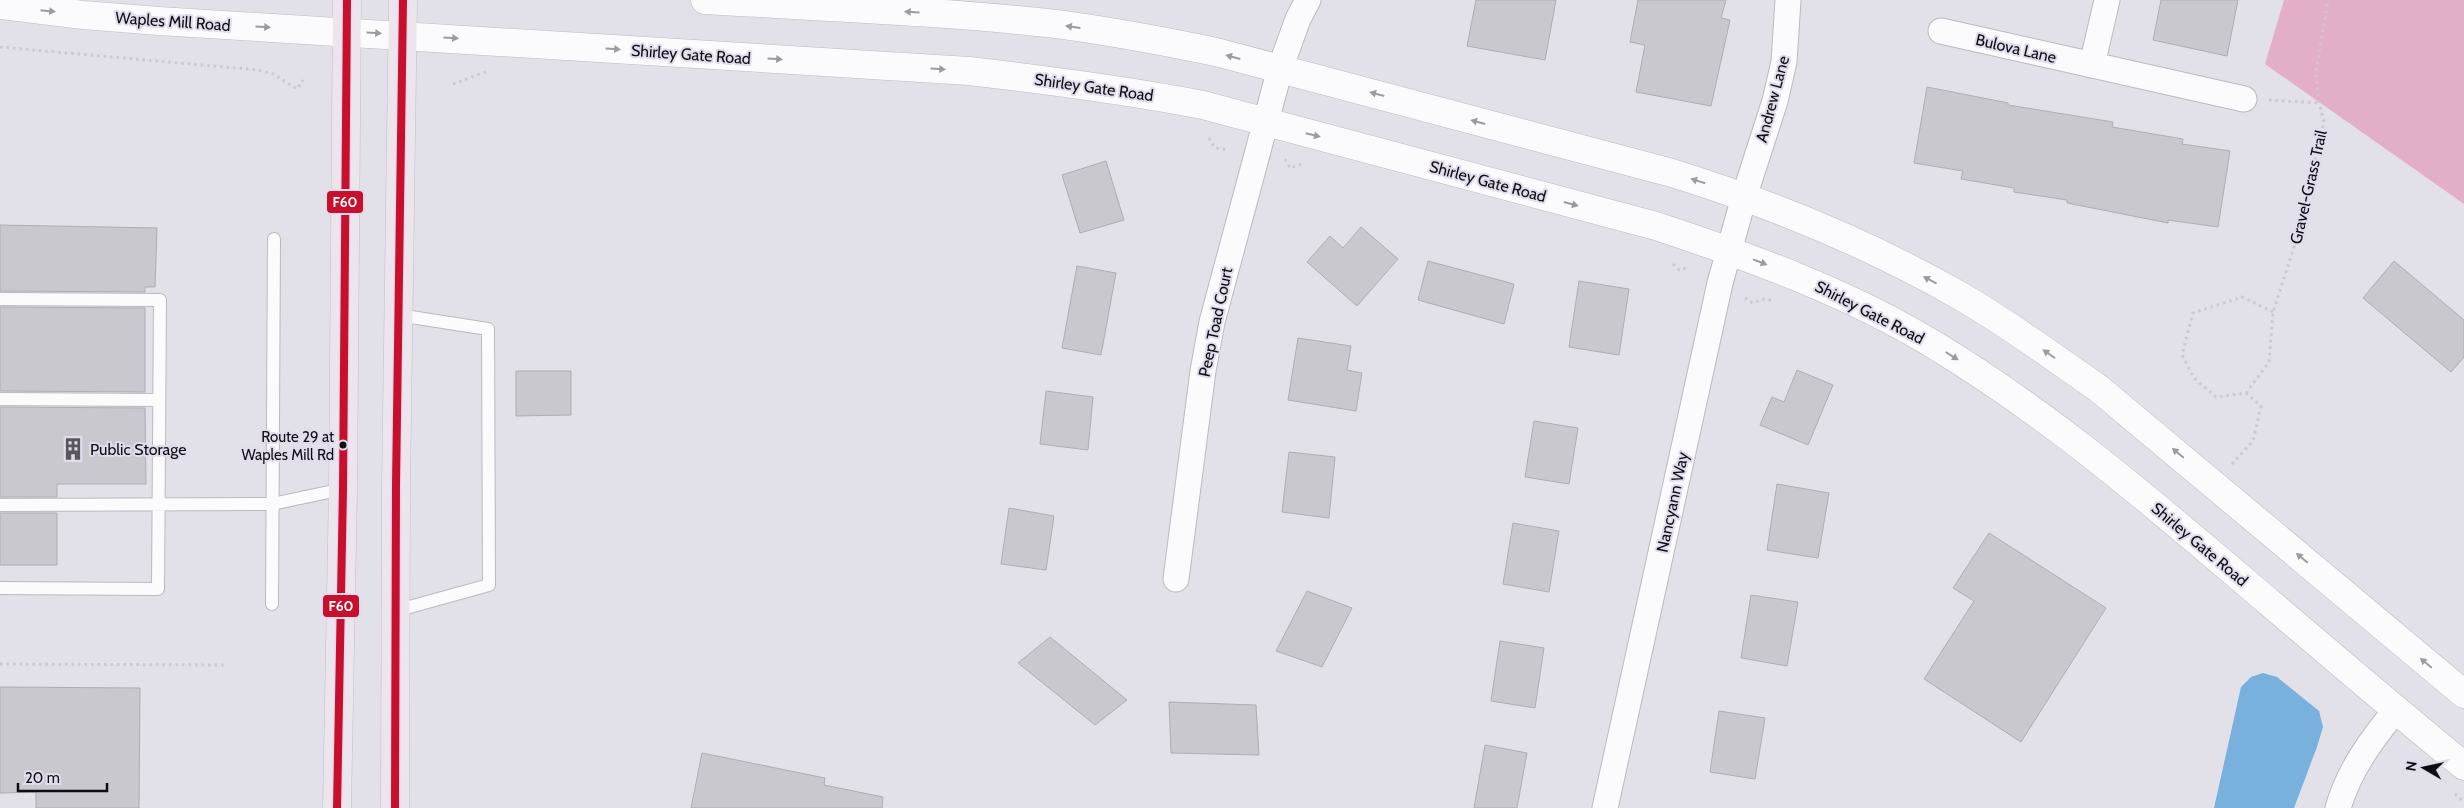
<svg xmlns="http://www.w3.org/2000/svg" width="2464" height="808" font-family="Cabin,sans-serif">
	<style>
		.forest { fill: #e3afc8 }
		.water { fill: #78b0de }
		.building { fill: #c9c8cf; stroke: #adadb3 }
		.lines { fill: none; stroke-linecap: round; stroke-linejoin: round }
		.service-casing { stroke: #bcbac0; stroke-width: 14 }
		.minor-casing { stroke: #bcbac0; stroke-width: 27 }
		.secondary-casing { stroke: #bcbac0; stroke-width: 29 }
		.primary-casing { stroke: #c0bfc3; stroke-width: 29 }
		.path { stroke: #cac9cc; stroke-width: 3; stroke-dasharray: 2.5 4; stroke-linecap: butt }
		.service { stroke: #fbfafc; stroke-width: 12 }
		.minor { stroke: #fbfafc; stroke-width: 25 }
		.secondary { stroke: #fbfafc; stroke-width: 28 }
		.primary { stroke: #ede5ee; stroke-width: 28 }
		.bus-1-casing { stroke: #e0dcec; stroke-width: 11 }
		.bus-1 { stroke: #c8102e; stroke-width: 8 }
		.oneway { fill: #9d9b9e }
		.bus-dot { fill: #0f0d12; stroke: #e0dcec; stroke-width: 2 }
		.labels { text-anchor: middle; stroke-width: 4; stroke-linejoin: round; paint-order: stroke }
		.bus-label { font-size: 15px; fill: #0f0d12; stroke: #e0dcec; text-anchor: end }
		.street-label { font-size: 16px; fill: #0f0d12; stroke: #e0dcec }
		.poi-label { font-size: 16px; fill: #0f0d12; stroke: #e0dcec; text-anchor: start }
		.line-badge { stroke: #e0dcec; stroke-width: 2 }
		.badge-label { font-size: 14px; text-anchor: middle; font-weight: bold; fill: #fff }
	</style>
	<rect width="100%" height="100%" fill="#e2e0e8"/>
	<path class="forest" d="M2284,0H2464V204L2265,64Z"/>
	<path class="water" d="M2263,673L2277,677L2319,711L2323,727L2317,747L2294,808H2214L2241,687L2251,677Z"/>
	<path class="building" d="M1476,0H1556L1545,60L1467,46Z
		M1638,0H1726L1721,18L1730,20L1711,106L1636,92L1645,45L1630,42Z
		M2161,0H2238L2227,56L2153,40Z
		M1927,87L2008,103V105L2113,122L2112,127L2183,139L2182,144L2230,151L2218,227L2168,220V223L2067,203V200L2014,192V188L1961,179L1963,171L1914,163Z
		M1106,161L1124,220L1080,233L1062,175Z
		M0,225L157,228L155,287H145V292L0,291Z
		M1361,227L1398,259L1357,306L1307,262L1330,236L1343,248Z
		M1428,261L1514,284L1504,324L1418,300Z
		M2394,261L2464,320V357L2451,372L2363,298Z
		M1077,266L1116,273L1101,355L1062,348Z
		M1579,281L1629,289L1619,355L1569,347Z
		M0,307L145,308V392L0,391Z
		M1298,338L1351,346L1347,370L1362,373L1356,411L1288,400Z
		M1797,370L1833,385L1808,445L1760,425L1772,397L1784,402Z
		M516,371H571V415L516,416Z
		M1046,391L1093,397L1088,450L1040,444Z
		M0,407L145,408L146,484H57V497H0Z
		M1534,421L1578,428L1569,484L1525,477Z
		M1289,452L1335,457L1329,518L1282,512Z
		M1777,484L1829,493L1818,558L1767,550Z
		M1009,508L1054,516L1046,570L1001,564Z
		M0,513H57V565H0Z
		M1513,523L1559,531L1549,592L1503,584Z
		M1989,533L2106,608L2021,742L1924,679L1974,601L1953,588Z
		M1307,591L1352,608L1322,667L1276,651Z
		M1751,595L1798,602L1787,666L1741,658Z
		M1050,637L1127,700L1095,725L1018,663Z
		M1500,641L1544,648L1535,708L1491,701Z
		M0,687L140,688L139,808H36V792L0,793Z
		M1169,702L1256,705L1259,755L1171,753Z
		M1719,711L1765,718L1755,779L1710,772Z
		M1485,745L1527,753L1517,808H1474Z
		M702,753L825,778L824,785L883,797L882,808H691Z"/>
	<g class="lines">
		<defs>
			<path id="service" d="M0,299L160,300L158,589L0,588
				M0,399L159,400
				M0,505L272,504L343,489
				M272,604L274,239
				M395,611L489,585L488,329L398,315"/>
			<path id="minor" d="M1941,31L2244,99
				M2092,65L2107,0
				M1176,579L1203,371L1212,322L1280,69L1298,19L1308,0
				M1605,808L1720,283L1744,197L1775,101L1784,62L1788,0
				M2338,808C2349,770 2371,740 2396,710"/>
			<path id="secondary" d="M705,0C822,7 940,11 1056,24C1110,31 1163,41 1216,52L1672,173C1772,204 1870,244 1962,297C2009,324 2053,357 2098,388L2464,694
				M0,5L83,15L159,21L969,71C1047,80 1125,90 1203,105L1656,226C1753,258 1849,293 1936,346C2040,409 2131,485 2223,563C2303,631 2383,700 2464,766"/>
			<path id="primary" d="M337,808L343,489L347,0
				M395,808L396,485L403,0"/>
		</defs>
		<use href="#service" class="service-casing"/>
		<use href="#minor" class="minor-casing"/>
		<use href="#secondary" class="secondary-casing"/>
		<use href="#primary" class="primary-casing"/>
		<path class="path" d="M0,47L258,70L273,74L297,89L303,80
			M453,84L488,71
			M2269,100L2319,103
			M1209,138L1215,148L1229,150
			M1285,159L1290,168L1304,163
			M1673,264L1679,270L1686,268
			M1745,298L1753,303L1762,299L1771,300
			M2273,312L2242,297L2193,313L2182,355L2194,378L2216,397L2246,393L2269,362L2273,312L2297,238L2324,122L2319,103L2316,72L2328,0
			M2232,464L2253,441L2261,406L2246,393
			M0,664L225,665
			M2455,794L2464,802"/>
		<use href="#service" class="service"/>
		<use href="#minor" class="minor"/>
		<use href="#secondary" class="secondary"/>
		<use href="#primary" class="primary"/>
		<defs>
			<path id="bus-1" d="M337,808L343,489L347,0
				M395,808L396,485L403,0"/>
		</defs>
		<use href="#bus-1" class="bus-1-casing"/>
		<use href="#bus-1" class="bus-1"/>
	</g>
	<defs><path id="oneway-solid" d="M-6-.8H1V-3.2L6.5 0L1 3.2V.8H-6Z" transform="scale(1.25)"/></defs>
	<g class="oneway">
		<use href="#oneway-solid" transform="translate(48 11) rotate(6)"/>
		<use href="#oneway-solid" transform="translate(912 12) rotate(-177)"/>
		<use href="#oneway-solid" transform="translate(263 27) rotate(3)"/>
		<use href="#oneway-solid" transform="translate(1073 27) rotate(-172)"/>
		<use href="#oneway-solid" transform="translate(374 33) rotate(4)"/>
		<use href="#oneway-solid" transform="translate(451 38) rotate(4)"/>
		<use href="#oneway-solid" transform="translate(613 49) rotate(4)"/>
		<use href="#oneway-solid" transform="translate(1233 57) rotate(-165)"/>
		<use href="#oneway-solid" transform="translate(775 59) rotate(4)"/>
		<use href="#oneway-solid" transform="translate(938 69) rotate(3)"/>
		<use href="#oneway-solid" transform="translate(1377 94) rotate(-165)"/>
		<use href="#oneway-solid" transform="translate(1478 122) rotate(-165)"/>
		<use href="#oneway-solid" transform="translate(1313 135) rotate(14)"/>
		<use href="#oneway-solid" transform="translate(1698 181) rotate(-163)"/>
		<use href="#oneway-solid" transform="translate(1571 204) rotate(15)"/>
		<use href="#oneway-solid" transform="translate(1760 262) rotate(21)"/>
		<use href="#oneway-solid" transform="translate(1930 280) rotate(-152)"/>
		<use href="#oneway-solid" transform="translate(2049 354) rotate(-145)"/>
		<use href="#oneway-solid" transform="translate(1952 356) rotate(32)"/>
		<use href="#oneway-solid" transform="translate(2178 453) rotate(-140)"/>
		<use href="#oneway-solid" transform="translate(2302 558) rotate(-140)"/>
		<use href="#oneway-solid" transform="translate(2426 663) rotate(-140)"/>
	</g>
	<defs>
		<symbol id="building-bare" viewBox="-9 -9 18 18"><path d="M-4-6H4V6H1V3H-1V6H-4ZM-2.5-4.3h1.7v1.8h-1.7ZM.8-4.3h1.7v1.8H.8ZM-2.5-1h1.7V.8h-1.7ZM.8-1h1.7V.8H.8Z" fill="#59575d" stroke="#e0dcec" stroke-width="2.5" paint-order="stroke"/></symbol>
	</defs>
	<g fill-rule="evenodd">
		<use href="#building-bare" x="57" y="433" width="32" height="32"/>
	</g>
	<circle class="bus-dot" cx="343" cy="445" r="4.5"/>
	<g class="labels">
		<g class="bus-label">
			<text x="334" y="442">Route 29 at<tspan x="334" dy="18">Waples Mill Rd</tspan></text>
		</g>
		<g class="street-label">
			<text transform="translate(173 21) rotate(4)" y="6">Waples Mill Road</text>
			<text transform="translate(2016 48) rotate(13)" y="6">Bulova Lane</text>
			<text transform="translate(691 54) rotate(4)" y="6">Shirley Gate Road</text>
			<text transform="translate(1094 87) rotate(8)" y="6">Shirley Gate Road</text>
			<text transform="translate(1772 99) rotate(-75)" y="6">Andrew Lane</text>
			<text transform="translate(1488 181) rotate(15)" y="6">Shirley Gate Road</text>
			<text transform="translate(2308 187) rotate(-77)" y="6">Gravel-Grass Trail</text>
			<text transform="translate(1870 312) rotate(27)" y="6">Shirley Gate Road</text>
			<text transform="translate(1215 322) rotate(-78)" y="6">Peep Toad Court</text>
			<text transform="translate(1672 502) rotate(-78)" y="6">Nancyann Way</text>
			<text transform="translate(2200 544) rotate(40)" y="6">Shirley Gate Road</text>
		</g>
		<g class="poi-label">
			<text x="90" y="455">Public Storage</text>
		</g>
	</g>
	<g class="line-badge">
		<rect x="326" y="190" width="38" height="24" rx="5" fill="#c8102e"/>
		<rect x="322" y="594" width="38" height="24" rx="5" fill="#c8102e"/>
	</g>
	<g class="badge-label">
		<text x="345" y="207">F60</text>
		<text x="341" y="611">F60</text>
	</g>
	<g transform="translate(2424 768) rotate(279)" stroke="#e0dcec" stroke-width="4" paint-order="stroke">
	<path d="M0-4L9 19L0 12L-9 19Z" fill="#0f0d12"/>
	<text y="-8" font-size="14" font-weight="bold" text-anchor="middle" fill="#0f0d12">N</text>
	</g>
	<path d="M18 783v8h89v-8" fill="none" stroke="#0f0d12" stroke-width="2.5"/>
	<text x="25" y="783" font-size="15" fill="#0f0d12" stroke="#e0dcec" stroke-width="4" paint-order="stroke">20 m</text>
</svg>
